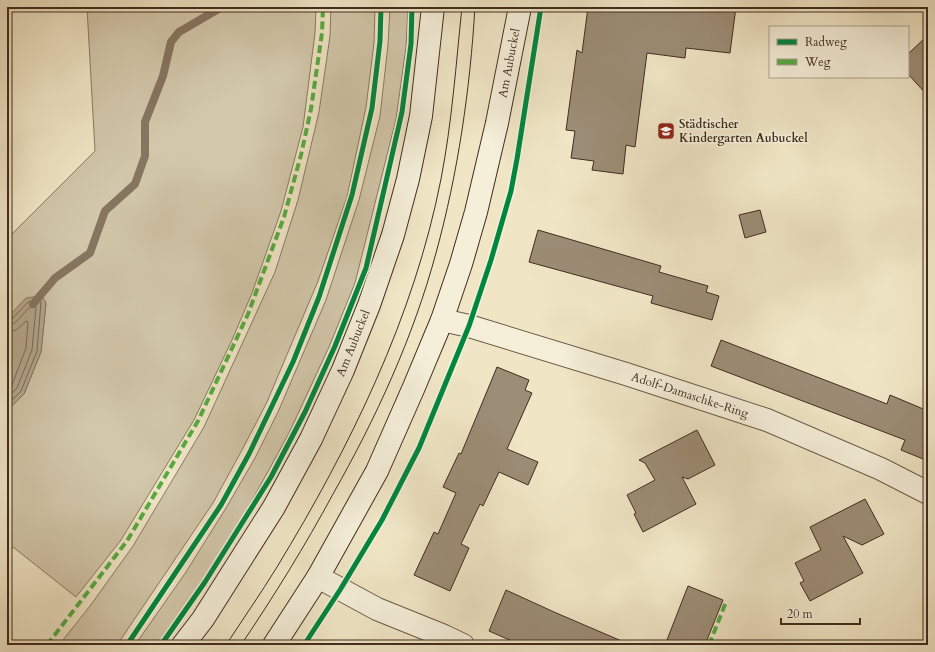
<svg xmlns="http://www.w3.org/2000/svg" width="935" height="652" font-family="Cardo,serif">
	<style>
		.green { fill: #d2c7aa; stroke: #897a64 }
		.water { fill: #b4a78d; stroke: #867661 }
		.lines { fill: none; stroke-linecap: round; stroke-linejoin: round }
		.shore { stroke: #7a6a56; stroke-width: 1 }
		.stream { stroke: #867661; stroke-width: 8 }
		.building { fill: #9c8d76; stroke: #402d1f }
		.street-casing { stroke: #6c5b49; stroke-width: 24 }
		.secondary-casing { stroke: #402d1f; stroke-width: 24 }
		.street { stroke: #f5efda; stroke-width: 22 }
		.secondary { stroke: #f5efda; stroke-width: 22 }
		.tram { stroke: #402d1f; stroke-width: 1 }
		.quiet { stroke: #56ab43; stroke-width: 4; stroke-dasharray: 8 4; stroke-linecap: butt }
		.cycleway-casing { stroke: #f5efda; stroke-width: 8 }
		.cycleway { stroke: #00873e; stroke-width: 5 }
		.labels { text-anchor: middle; stroke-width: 3.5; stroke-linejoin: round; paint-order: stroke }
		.street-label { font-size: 12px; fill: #402d1f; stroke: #f5efda }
		.poi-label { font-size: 12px; font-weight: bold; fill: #402d1f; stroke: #f5efda; text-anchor: start }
	</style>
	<rect width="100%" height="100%" fill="#f0e6c6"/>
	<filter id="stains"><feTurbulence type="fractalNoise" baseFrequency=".005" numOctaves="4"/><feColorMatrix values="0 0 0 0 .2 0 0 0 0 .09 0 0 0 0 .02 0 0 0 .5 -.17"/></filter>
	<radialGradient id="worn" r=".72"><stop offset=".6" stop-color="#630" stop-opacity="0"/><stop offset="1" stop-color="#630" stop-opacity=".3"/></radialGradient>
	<path class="green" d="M87,7H316L315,33L303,127L281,211L252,293L232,340L194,420L121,540L76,597L13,547L7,554V411L24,394L41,352L46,303L10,316L7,318V239L95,151Z
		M331,7H375L374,43L366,107L347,197L318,281L267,402L242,450L213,503L117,645H59L90,606L133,546L204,427L275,272L298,200L319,112L330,36Z
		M390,7H408L406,47L396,119L355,283L329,347L289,433L270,468L232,536L201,584L157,645H135L186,572L226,508L255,458L278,412L326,300L359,200L380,116L388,45Z"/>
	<path class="water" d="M39,296L44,299L46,303L41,352L24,394L7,411V318L26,298Z"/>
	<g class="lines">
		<path class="shore" d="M7,321H10L12,319L28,302L38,301L41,302L37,351L21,391L7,405
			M7,326C20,325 25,304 36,307L32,350L17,388L7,398
			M7,332C16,332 20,327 26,321L28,322L26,348L12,385L7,390"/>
		<path class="stream" d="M33,304L55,278L90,253L105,211L135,184L145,156V122L163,76L171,42L179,32L222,7"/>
	</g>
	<path class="building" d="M588,7H736L730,53L686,48L685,58L647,53L635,147L626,145L623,174L592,170L594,161L571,158L575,131L566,130L577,50L582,53Z
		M928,35V96L908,74V54Z
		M760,210L766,232L745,238L739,215Z
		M538,230L661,266L659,272L708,286L706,292L719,296L712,320L651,303L653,296L529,262Z
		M721,340L887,404L890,395L928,411V461L901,450L905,440L711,366Z
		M497,367L529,380L525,390L532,393L507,449L538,462L528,485L499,472L483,506L480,504L461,544L469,548L450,591L414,575L434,532L438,534L456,493L443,487L459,453L461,454Z
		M697,430L715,465L688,479L682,477L696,504L643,532L634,514L636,513L627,495L655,480L645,463L639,460Z
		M865,499L884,534L862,545L843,536L863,573L810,601L800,583L804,581L795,563L821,550L810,527Z
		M688,586L723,600L705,645H665Z
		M506,590L554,612L631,645H521L489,631Z"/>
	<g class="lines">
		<defs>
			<path id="street" d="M442,320L469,326L626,374L767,420L881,469L928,493
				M318,577L377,609L444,636L463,645"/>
			<path id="secondary" d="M183,645L203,619L274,507L311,439L343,370L369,305L393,235L408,179L421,116L433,7
				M274,645L318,577L377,471L414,387L442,320L461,264L476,212L497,123L520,7"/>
		</defs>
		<use href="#street" class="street-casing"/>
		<use href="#secondary" class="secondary-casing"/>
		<use href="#street" class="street"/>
		<use href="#secondary" class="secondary"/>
		<path class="tram" d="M226,645C243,619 261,593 277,567C350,447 414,317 441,179C452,122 456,64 462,7
			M241,645C274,596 305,546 333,494C376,418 413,338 436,253C458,173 470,90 475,7"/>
		<path class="quiet" d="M47,645L127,541L198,421L248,314L284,217L301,155L311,109L322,33L323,7
			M709,645L726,602"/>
		<defs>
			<path id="cycleway" d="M127,645L221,505L249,454L293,362L319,297L352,195L372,108L380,41L381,7
				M161,645L205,582L271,477L305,412L335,346L366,268L402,112L411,44L412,7
				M304,645L340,590L382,520L419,448L469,326L491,260L511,191L517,159L541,7"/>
		</defs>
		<use href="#cycleway" class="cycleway-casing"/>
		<use href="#cycleway" class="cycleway"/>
	</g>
	<defs>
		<symbol id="school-square" viewBox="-11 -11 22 22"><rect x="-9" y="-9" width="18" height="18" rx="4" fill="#8f2418" stroke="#f5efda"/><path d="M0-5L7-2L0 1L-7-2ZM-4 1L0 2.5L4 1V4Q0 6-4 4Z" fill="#fff"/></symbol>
	</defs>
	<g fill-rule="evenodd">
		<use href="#school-square" x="656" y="121" width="20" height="20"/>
	</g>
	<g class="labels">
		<g class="street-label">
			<text transform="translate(509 63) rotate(-79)" y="4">Am Aubuckel</text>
			<text transform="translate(353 343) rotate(-68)" y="4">Am Aubuckel</text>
			<text transform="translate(690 395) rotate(18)" y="4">Adolf-Damaschke-Ring</text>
		</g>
		<g class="poi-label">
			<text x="679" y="128">Städtischer<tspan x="679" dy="14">Kindergarten Aubuckel</tspan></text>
		</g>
	</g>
	<rect width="935" height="652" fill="none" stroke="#f0e6c6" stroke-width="24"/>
	<rect x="8" y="8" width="919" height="636" fill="none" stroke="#402d1f" stroke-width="2"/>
	<rect x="12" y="12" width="911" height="628" fill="none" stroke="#402d1f"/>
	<rect x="769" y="26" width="140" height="52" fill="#f5efda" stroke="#ada18f"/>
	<rect x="777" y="39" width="20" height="6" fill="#00873e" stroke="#ada18f"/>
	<text x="805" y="46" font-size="12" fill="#402d1f">Radweg</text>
	<rect x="777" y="59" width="20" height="6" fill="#56ab43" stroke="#ada18f"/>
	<text x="805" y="66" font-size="12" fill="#402d1f">Weg</text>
	<path d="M781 618v6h79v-6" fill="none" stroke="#402d1f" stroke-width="2"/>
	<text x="787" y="618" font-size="12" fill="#402d1f" stroke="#f5efda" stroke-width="3" paint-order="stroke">20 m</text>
	<rect width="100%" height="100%" filter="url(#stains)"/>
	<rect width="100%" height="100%" fill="url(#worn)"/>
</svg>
